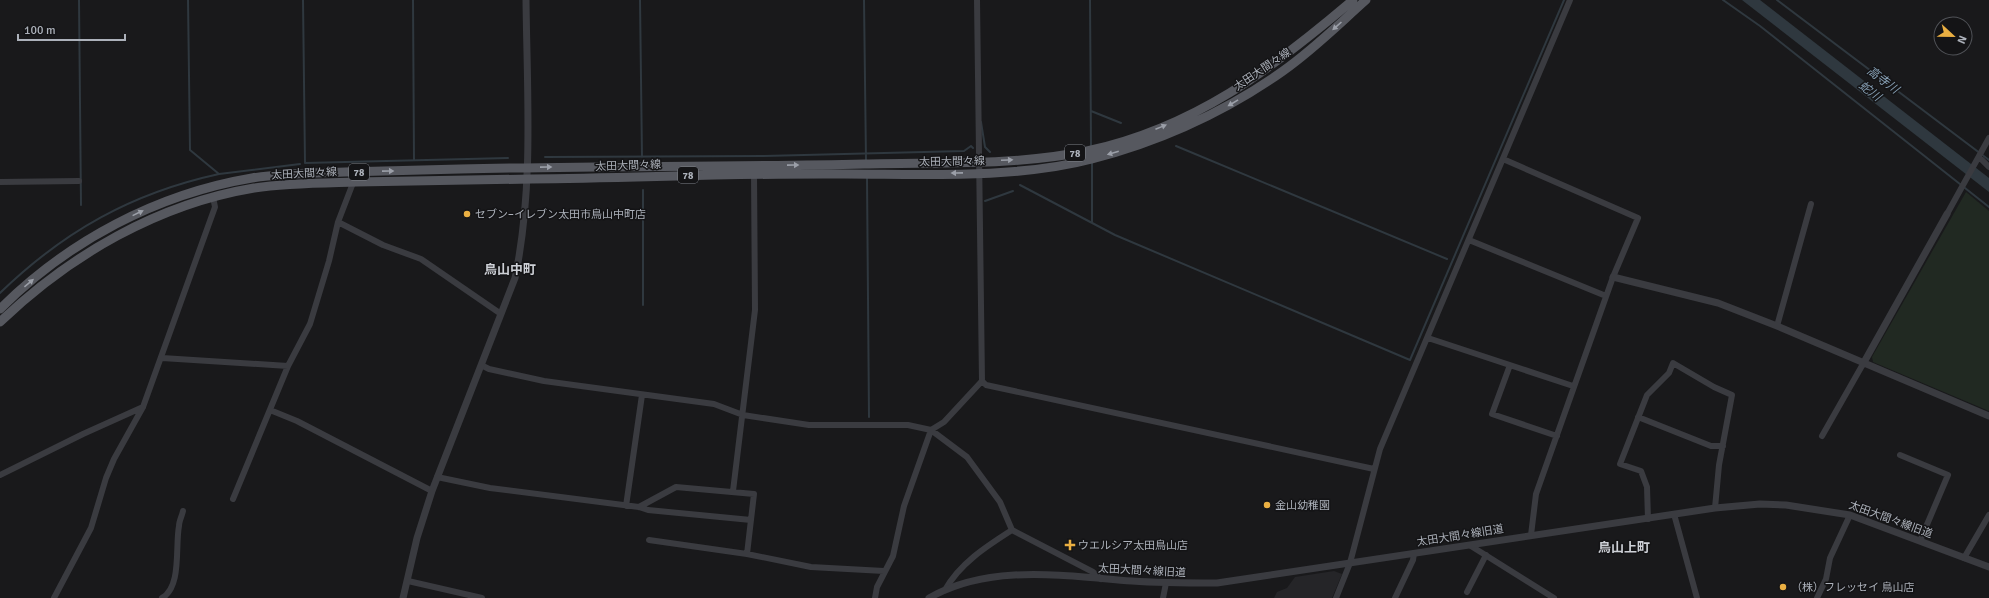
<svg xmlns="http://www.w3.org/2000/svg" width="1989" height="598" font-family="Signika,'Noto Sans JP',sans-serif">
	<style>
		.built { fill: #252528 }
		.green { fill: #212922 }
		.water { fill: #2f383f }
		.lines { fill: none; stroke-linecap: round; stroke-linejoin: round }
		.stream { stroke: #2f383f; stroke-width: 2 }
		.minor { stroke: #3a3b40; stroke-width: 6 }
		.tertiary { stroke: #3a3b40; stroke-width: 7 }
		.primary { stroke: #56585f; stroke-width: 9 }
		.oneway { fill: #9b9fa8 }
		.poi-dot { fill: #eaaf42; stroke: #141416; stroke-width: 1.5 }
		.labels { text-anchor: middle; stroke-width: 3; stroke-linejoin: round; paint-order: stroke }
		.shield { fill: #141416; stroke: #7e8289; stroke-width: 1 }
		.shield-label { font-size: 10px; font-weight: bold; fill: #acb1ba }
		.street-label { font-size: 11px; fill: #acb1ba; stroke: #141416 }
		.poi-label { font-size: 11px; fill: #acb1ba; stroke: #141416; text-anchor: start }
		.water-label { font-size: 12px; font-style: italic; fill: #859eb3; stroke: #141416 }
		.quarter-label { font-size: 13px; font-weight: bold; fill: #cdd0d6; stroke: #141416 }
	</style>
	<rect width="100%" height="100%" fill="#19191b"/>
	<path class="built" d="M1334,571L1342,574L1332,598H1274L1277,592L1287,588L1295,577Z"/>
	<path class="green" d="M1966,192L1989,211V411L1873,362L1872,357Z"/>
	<path class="water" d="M1742,0H1760L1989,178V192Z"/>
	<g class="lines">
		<path class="stream" d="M79,0L81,205
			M188,0L190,150L219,174L300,164
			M303,0L305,163L508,158
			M413,0L414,160
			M640,0L642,157
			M864,0L866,161
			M1090,0L1091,146
			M1723,0L1760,26L1989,207
			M1777,0L1989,160
			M1091,111L1121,123
			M981,122L985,147L990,152
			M1176,146L1447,259
			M545,157L764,156L964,151L971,146L973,148
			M1092,163V223
			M867,178L869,417
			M1020,185L1115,235L1410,360L1564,0
			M643,190V305
			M985,201L1013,191
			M0,293C64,231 132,193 219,174"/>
		<path class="minor" d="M1979,157L1989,167
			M1503,159L1638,218L1613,277L1536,494L1531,535
			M0,182L79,181
			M1947,214L1989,138
			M338,222L383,245L421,259L501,314
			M1469,240L1606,296
			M1777,326L1811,204
			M1428,338L1573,386
			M162,358L288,366
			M481,365L489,369L544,381L714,404L743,415L809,425H908L931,430L967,457L1000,502L1012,530L1093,572L1101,579
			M1510,365L1492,414L1557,436
			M982,381L986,385L1374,469
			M270,410L297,421L432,491
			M1638,417L1711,446H1723
			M1822,436L1863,364
			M1900,455L1948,475L1920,541
			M0,475L83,434L143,407
			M437,477L490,488L639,507L648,510L751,520
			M733,491L755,310L754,173
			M233,499L288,366L310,324L329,261L338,222L353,183
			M626,506L642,395
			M639,507L676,487L754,494L747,554
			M1674,514L1697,598
			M1648,519L1647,487L1641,471L1620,464L1647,395L1669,373L1673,363L1714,387L1732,395L1719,465L1715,508
			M649,540L747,554L811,567L884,571
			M1471,546L1554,598
			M1964,558L1989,515
			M408,581L482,598
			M945,590C960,563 987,546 1012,530
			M1467,592L1486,555
			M54,598L91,528L106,478L114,459L143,407L215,207L213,197
			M162,598C182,587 175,546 179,526C179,521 182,516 183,511
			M875,598L877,587L893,556L904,506L931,430L944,422L982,381L977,0
			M1163,598L1166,583
			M1336,598L1350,563L1380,449L1570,0
			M1395,598L1413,560L1414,553
			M1817,598L1826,579L1830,558L1850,515"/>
		<path class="tertiary" d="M1613,277L1718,303L1777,326L1989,416
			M1863,364L1947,214
			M403,598L417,538L432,491L515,278C534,187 527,92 526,0
			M929,598C990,563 1065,576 1132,581C1160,583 1189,583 1217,583L1715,508L1760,504L1786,505L1850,515L1989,567"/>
		<path class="primary" d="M0,309C68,241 157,194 252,178C282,173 314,173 345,172C384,171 422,170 460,169C595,166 730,167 864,164C938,162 1014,166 1087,151C1194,128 1272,69 1353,0
			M0,322C70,255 158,204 254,188C288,183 322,183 356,182C415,181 473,180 531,179C636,178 740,173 845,174C923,174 1016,179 1092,159C1161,141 1225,112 1283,71C1313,50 1339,24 1366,0"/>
	</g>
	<defs><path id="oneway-solid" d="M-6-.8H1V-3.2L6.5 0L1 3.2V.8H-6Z"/></defs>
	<g class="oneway">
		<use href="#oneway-solid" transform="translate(1337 26) rotate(138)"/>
		<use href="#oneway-solid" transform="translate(1233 103) rotate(149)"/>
		<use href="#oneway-solid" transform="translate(1161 127) rotate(-22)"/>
		<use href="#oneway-solid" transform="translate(1113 153) rotate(164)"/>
		<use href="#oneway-solid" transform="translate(1007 160) rotate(-3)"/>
		<use href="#oneway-solid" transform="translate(793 165) rotate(-1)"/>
		<use href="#oneway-solid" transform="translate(546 167) rotate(-1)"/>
		<use href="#oneway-solid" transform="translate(388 171) rotate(-1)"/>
		<use href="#oneway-solid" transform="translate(957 173) rotate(179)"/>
		<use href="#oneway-solid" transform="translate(138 213) rotate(-26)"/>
		<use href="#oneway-solid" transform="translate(29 283) rotate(-40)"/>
	</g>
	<g class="poi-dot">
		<circle cx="467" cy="214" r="4"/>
		<circle cx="1267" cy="505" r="4"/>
		<path d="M1068 539h4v4h4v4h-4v4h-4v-4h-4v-4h4z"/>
		<circle cx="1783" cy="587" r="4"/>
	</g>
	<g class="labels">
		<g class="shield">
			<rect x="1065" y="145" width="20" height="16" rx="3"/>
			<rect x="349" y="164" width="20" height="16" rx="3"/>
			<rect x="678" y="167" width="20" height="16" rx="3"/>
		</g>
		<g class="shield-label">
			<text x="1075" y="157">78</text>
			<text x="359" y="176">78</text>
			<text x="688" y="179">78</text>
		</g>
		<g class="street-label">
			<text transform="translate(1262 69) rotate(-34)" y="4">太田大間々線</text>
			<text transform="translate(952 161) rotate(-1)" y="4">太田大間々線</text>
			<text transform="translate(628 165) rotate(-2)" y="4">太田大間々線</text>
			<text transform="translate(304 173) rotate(-3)" y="4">太田大間々線</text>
			<text transform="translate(1891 519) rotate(20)" y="4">太田大間々線旧道</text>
			<text transform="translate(1460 535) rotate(-9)" y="4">太田大間々線旧道</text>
			<text transform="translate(1142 570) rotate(3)" y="4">太田大間々線旧道</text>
		</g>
		<g class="poi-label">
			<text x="475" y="218">セブン−イレブン太田市鳥山中町店</text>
			<text x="1275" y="509">金山幼稚園</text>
			<text x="1078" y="549">ウエルシア太田鳥山店</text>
			<text x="1791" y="591">（株）フレッセイ 鳥山店</text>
		</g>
		<g class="water-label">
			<text transform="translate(1883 80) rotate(37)" y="4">高寺川</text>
			<text transform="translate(1870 91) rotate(37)" y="4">蛇川</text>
		</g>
		<g class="quarter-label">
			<text x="510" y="274">鳥山中町</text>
			<text x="1624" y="552">鳥山上町</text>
		</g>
	</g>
	<g transform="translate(1953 36) rotate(112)"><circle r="19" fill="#141416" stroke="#515358"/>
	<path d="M0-3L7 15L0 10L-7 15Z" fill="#eaaf42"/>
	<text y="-6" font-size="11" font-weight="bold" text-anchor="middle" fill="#acb1ba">N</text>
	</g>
	<path d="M18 34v6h107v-6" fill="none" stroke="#acb1ba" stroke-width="2"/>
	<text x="24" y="34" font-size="12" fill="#acb1ba" stroke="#141416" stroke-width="3" paint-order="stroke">100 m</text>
</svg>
